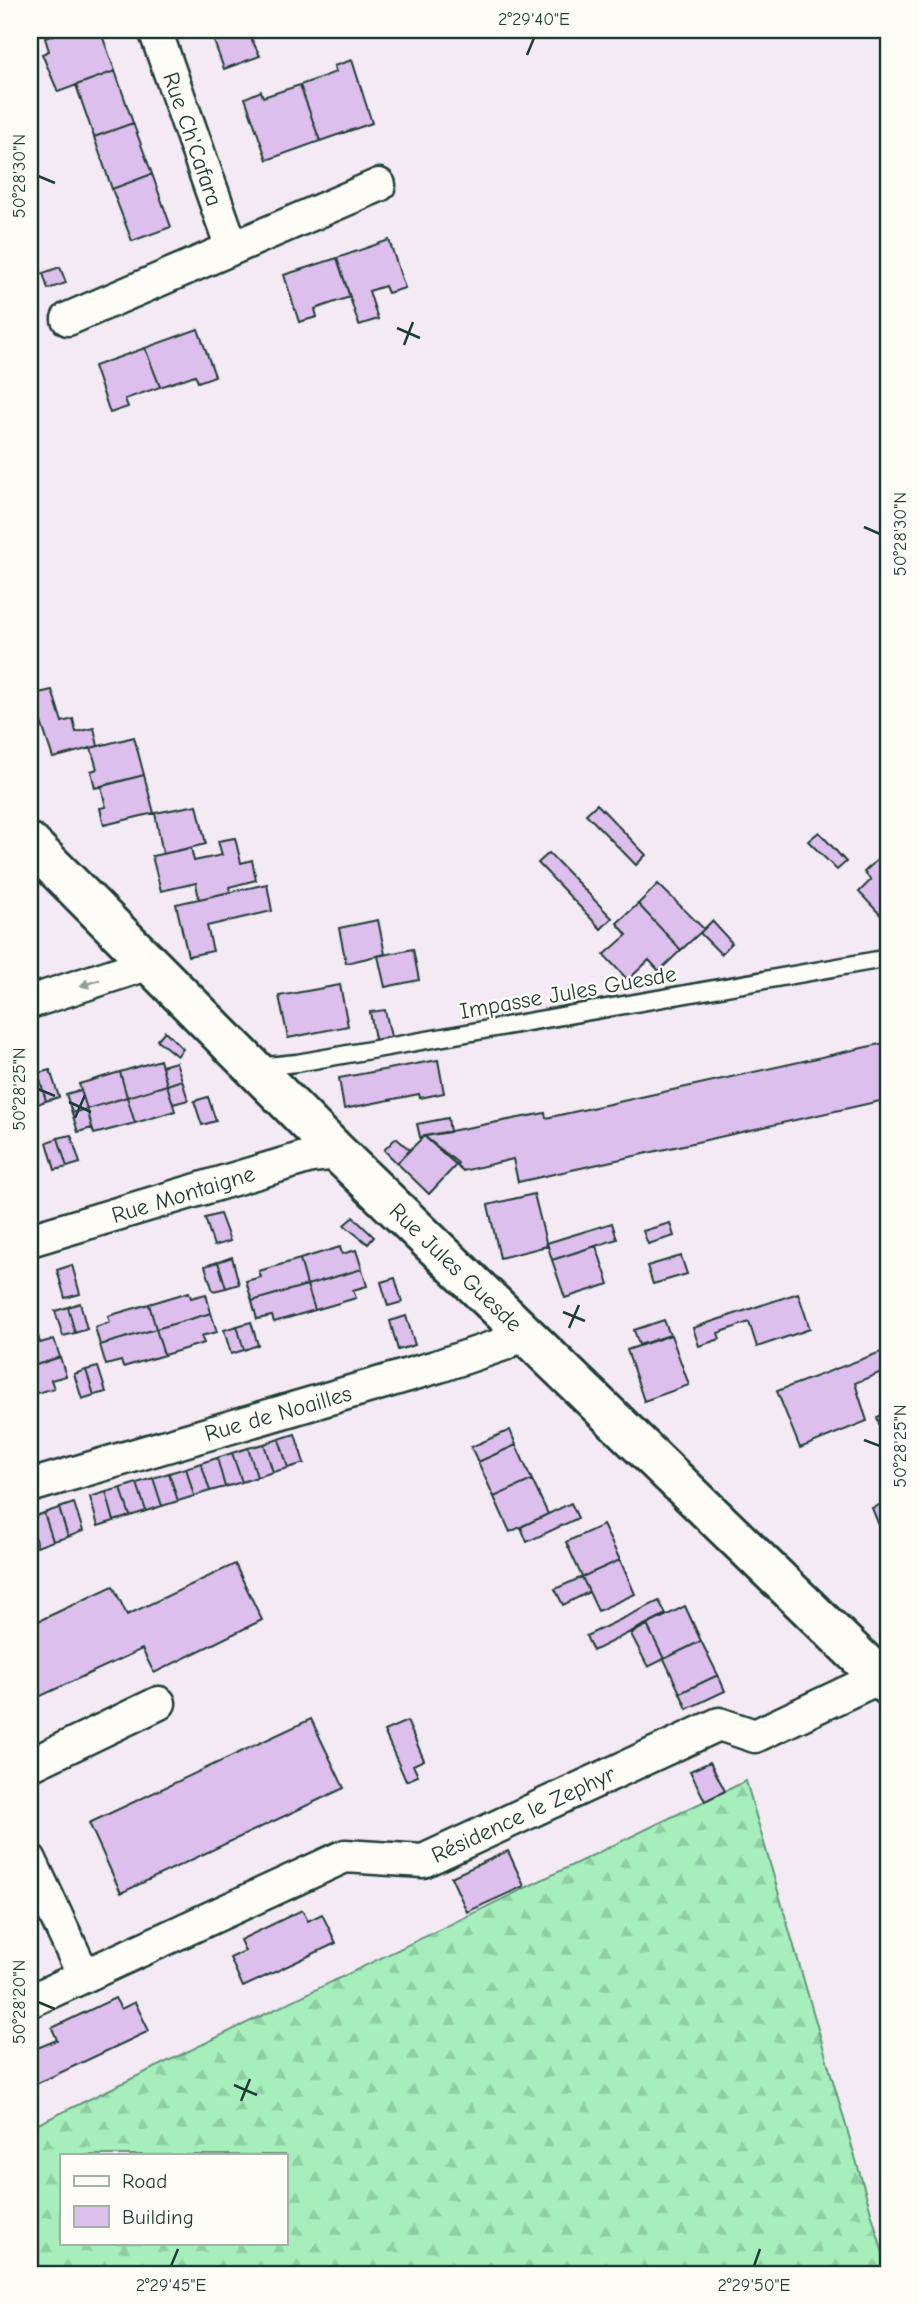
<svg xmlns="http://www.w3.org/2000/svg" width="919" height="2304" font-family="'Comic Neue',sans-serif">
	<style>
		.forest { fill: url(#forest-firs); stroke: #629678; stroke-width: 2; fill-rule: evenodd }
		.building { fill: #ddbfed; stroke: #1f3d34; stroke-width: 2 }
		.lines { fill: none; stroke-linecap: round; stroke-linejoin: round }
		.service-casing { stroke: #1f3d34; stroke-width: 21 }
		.minor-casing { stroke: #1f3d34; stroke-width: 37 }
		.secondary-casing { stroke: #1f3d34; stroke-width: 44 }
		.service { stroke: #fdfcf7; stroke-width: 16 }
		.minor { stroke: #fdfcf7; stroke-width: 32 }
		.secondary { stroke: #fdfcf7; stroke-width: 38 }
		.oneway { fill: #8e9c96 }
		.ticks { fill: none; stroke: #1f3d34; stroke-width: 2.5 }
		.labels { text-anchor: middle; stroke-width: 5; stroke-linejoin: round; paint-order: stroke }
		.street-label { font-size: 23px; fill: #1f3d34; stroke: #fdfcf7 }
		.neatline { fill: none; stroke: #1f3d34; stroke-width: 2.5 }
		.ticks-label { font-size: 18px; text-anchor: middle; fill: #1f3d34 }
	</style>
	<defs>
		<pattern id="forest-firs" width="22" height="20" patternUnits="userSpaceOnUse" patternTransform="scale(1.75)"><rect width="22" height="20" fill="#a6efbd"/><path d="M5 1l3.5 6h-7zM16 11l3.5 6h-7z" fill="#8ecea3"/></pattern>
	</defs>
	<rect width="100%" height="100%" fill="#f3eaf4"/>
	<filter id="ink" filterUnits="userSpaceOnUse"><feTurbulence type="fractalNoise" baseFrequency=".0143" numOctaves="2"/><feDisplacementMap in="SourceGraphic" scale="14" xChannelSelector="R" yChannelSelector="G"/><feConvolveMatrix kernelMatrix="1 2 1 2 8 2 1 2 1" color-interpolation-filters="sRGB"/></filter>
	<g filter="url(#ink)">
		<path class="forest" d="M746,1781L889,2274H30V2128ZM61,2155H285V2243H61Z"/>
		<path class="building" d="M68,30H100L115,71L58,92L42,54L49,51L45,38Z
			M210,30H247L260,56L224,69Z
			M352,60L372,123L320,141L300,85L336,72L334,66Z
			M115,71L133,123L94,137L76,85Z
			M300,85L320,141L267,160L245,98L261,91L263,97Z
			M133,123L152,174L112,189L94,137Z
			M152,174L171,227L132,241L112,189Z
			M389,240L405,288L388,293L385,286L369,291L378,319L359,325L337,258Z
			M337,258L350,297L315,309L317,317L299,322L284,275Z
			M60,267L66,283L48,289L43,273Z
			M198,329L215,376L198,382L195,375L160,387L145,348Z
			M145,348L160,387L125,399L128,407L110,413L94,366Z
			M30,661L39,693L30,695Z
			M52,690L62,722L73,719L76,732L94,728L98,746L53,758L40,719L30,722V695Z
			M134,737L144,775L95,788L91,771L97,769L91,748Z
			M144,775L154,813L104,825L100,808L106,807L101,786Z
			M597,804L646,855L636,865L586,814Z
			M197,805L206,844L163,854L155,813Z
			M819,832L846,862L837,870L808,841Z
			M235,838L241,863L252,860L256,880L229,887L230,892L199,899L196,883L161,891L152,856L191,848L194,861L222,855L218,841Z
			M889,849V924L859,892L871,880L864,872Z
			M549,853L612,918L601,929L538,863Z
			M267,884L272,911L207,926L213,951L188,956L176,904Z
			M658,884L704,929L681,950L638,904Z
			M638,904L681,950L659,971L649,960L628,980L604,955L627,935L617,923Z
			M378,920L385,954L346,963L339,928Z
			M712,921L732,943L721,954L700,933Z
			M413,949L419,980L385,987L378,956Z
			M340,985L348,1026L288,1038L279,996Z
			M385,1010L392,1041L376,1044L370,1012Z
			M165,1031L183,1049L177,1056L157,1040Z
			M889,1042V1099L518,1182L513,1159L463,1171L424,1136L545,1113L546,1118Z
			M160,1060L167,1085L127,1097L120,1072Z
			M438,1060L444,1093L420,1098L419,1094L344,1109L339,1078Z
			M176,1062L182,1080L167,1085L162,1066Z
			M50,1070L59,1097L46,1101L38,1073Z
			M120,1072L127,1097L87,1109L79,1084Z
			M38,1073L46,1101L35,1105L30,1076Z
			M182,1080L188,1100L173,1104L167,1085Z
			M167,1085L175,1111L135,1123L127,1097Z
			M81,1090L87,1109L72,1113L66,1094Z
			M127,1097L135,1123L94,1134L87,1109Z
			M208,1097L216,1121L202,1125L194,1101Z
			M87,1109L92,1128L78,1132L72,1113Z
			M448,1118L450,1132L420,1137L417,1124Z
			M34,1125L40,1144L30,1147V1126Z
			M71,1135L80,1163L67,1167L58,1138Z
			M424,1136L458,1163L429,1194L397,1163Z
			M58,1138L67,1167L55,1170L47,1142Z
			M396,1138L410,1150L397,1163L384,1150Z
			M534,1194L547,1246L500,1258L488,1205Z
			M220,1214L230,1241L214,1246L205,1218Z
			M353,1217L374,1237L368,1244L344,1225Z
			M612,1223L617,1239L552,1260L547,1243Z
			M670,1223L674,1236L648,1244L643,1231Z
			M596,1246L609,1284L565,1298L552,1260Z
			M340,1247L342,1254L356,1250L362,1269L307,1285L300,1259Z
			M681,1256L687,1274L653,1284L647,1266Z
			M232,1257L239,1284L226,1288L218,1262Z
			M300,1259L307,1285L252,1301L246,1281L261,1277L259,1271Z
			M218,1262L226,1288L213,1291L205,1266Z
			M72,1265L80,1294L65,1298L57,1270Z
			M362,1269L367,1286L353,1290L356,1298L315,1310L307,1285Z
			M395,1278L402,1302L388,1306L381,1282Z
			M307,1285L315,1310L274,1322L272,1316L257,1319L252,1301Z
			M189,1292L191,1298L206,1294L211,1313L156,1329L149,1304Z
			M798,1293L810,1329L757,1347L749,1322L718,1333L720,1339L699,1346L693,1328Z
			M80,1303L87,1329L75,1333L68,1307Z
			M149,1304L156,1329L100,1345L95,1327L110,1322L108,1316Z
			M68,1307L75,1333L63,1336L55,1311Z
			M211,1313L217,1332L201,1336L204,1343L164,1355L156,1329Z
			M406,1316L415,1345L398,1350L390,1321Z
			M664,1320L670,1335L639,1345L634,1330Z
			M251,1322L258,1345L244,1350L237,1326Z
			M237,1326L244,1350L231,1354L224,1330Z
			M156,1329L164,1355L123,1367L121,1361L106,1365L100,1345Z
			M671,1335L689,1385L644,1401L627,1350Z
			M38,1336L40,1343L54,1339L60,1357L30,1367V1338Z
			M886,1350L889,1369L855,1383L867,1421L800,1448L777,1391Z
			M60,1357L66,1376L51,1380L54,1388L30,1395V1367Z
			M98,1367L106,1392L94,1395L86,1370Z
			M86,1370L94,1395L82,1399L74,1374Z
			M889,1412V1437L884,1439L877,1417Z
			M510,1430L516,1445L478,1462L471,1447Z
			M295,1434L304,1463L288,1468L279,1439Z
			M279,1439L288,1468L273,1472L264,1444Z
			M264,1444L273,1472L257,1477L248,1448Z
			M516,1445L532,1480L494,1497L478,1462Z
			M248,1448L257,1477L242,1482L232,1453Z
			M232,1453L242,1482L225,1487L217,1458Z
			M217,1458L225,1487L210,1491L201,1463Z
			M201,1463L210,1491L194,1496L186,1468Z
			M186,1468L194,1496L178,1501L169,1473Z
			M169,1473L178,1501L162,1506L153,1478Z
			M153,1478L162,1506L146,1511L137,1483Z
			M532,1480L548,1514L510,1532L494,1497Z
			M137,1483L146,1511L130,1516L121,1488Z
			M121,1488L130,1516L114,1521L106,1492Z
			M106,1492L114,1521L98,1526L90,1497Z
			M889,1501V1544L887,1545L872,1508Z
			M74,1503L83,1531L68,1537L59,1508Z
			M571,1503L578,1518L527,1542L521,1527Z
			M59,1508L68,1537L53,1541L44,1513Z
			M44,1513L53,1541L37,1547L30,1518Z
			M603,1525L620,1560L582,1577L566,1542Z
			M620,1560L635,1594L598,1611L582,1577Z
			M235,1564L262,1620L154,1673L142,1649L30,1701V1625L113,1586L127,1615Z
			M582,1577L589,1592L563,1605L555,1589Z
			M659,1601L666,1614L593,1651L586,1636Z
			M685,1606L701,1641L664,1659L647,1625Z
			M647,1625L664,1659L648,1667L631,1634Z
			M701,1641L718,1675L680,1693L664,1659Z
			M718,1675L725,1691L687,1709L680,1693Z
			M311,1719L344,1788L121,1893L89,1823Z
			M407,1721L424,1760L413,1765L418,1776L406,1781L384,1731Z
			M710,1762L725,1791L705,1801L690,1771Z
			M508,1851L524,1886L467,1912L451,1877Z
			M302,1910L308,1921L322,1914L336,1943L243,1987L230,1958L245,1951L240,1940Z
			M115,1998L121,2009L135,2002L149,2031L30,2087V2051L57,2040L52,2028Z"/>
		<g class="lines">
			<defs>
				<path id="service" d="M257,1067L297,1063L889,958"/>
				<path id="minor" d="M155,30L232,248
					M68,319L379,185
					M30,1002L150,963
					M30,1240L311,1156L338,1153
					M30,1486L439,1366L504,1344L523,1332
					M30,1765L159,1703
					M30,1860L84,1976
					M30,2001L345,1856L423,1861L719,1724L755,1736L880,1677"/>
				<path id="secondary" d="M30,843L338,1153L889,1686"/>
			</defs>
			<use href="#service" class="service-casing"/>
			<use href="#minor" class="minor-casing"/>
			<use href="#secondary" class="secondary-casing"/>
			<use href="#service" class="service"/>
			<use href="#minor" class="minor"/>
			<use href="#secondary" class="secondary"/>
		</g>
		<defs><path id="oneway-solid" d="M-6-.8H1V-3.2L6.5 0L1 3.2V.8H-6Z" transform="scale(1.75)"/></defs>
		<use class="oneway" href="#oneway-solid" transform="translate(90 983) rotate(162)"/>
	</g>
	<path class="ticks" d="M527,55L534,38M38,176L55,183M397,328L420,338M404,345L413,322M864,527L880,534M38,1089L55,1096M69,1102L91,1112M75,1118L85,1095M563,1312L585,1321M569,1328L579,1305M864,1440L880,1446M38,2002L55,2009M234,2085L257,2095M241,2101L250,2079M171,2266L178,2249M754,2266L760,2249"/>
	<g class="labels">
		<g class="street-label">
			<text transform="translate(193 139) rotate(71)" y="8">Rue Ch'Cafara</text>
			<text transform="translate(568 992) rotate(-10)" y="8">Impasse Jules Guesde</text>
			<text transform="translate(183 1194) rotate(-17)" y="8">Rue Montaigne</text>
			<text transform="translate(456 1267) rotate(44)" y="8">Rue Jules Guesde</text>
			<text transform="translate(278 1413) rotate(-16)" y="8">Rue de Noailles</text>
			<text transform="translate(523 1814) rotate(-25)" y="8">Résidence le Zephyr</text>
		</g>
	</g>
	<rect width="919" height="2304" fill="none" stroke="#fdfcf7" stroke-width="77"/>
	<rect x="60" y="2154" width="228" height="91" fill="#fdfcf7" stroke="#a4b0a9" stroke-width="2"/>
	<rect x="74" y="2176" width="35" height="10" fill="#fdfcf7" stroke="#a4b0a9" stroke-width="2"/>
	<text x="122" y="2188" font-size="21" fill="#1f3d34">Road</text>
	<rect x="74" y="2206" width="35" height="21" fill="#ddbfed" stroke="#a4b0a9" stroke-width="2"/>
	<text x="122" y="2224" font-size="21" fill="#1f3d34">Building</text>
	<rect x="38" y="38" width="842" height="2228" class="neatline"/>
	<g class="ticks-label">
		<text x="534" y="25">2°29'40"E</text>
		<text transform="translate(19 176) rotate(-90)" y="6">50°28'30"N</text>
		<text transform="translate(900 534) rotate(-90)" y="6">50°28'30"N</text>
		<text transform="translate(19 1089) rotate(-90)" y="6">50°28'25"N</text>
		<text transform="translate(900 1446) rotate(-90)" y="6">50°28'25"N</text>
		<text transform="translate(19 2002) rotate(-90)" y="6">50°28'20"N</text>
		<text x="171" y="2291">2°29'45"E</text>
		<text x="754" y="2291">2°29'50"E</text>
	</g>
</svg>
